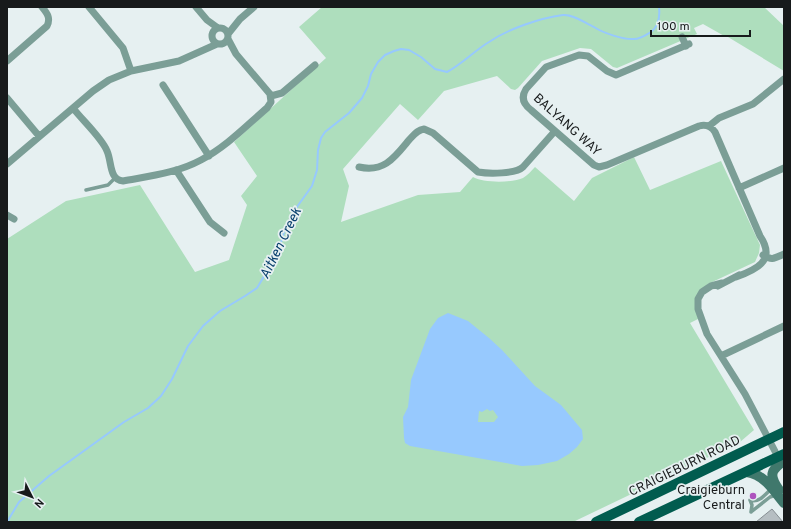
<svg xmlns="http://www.w3.org/2000/svg" width="791" height="529" font-family="Overpass,sans-serif">
	<style>
		.green { fill: #aedebd }
		.water { fill: #97c9fe; fill-rule: evenodd }
		.lines { fill: none; stroke-linecap: round; stroke-linejoin: round }
		.stream { stroke: #97c9fe; stroke-width: 2 }
		.building { fill: #b6bec2; stroke: #868e92 }
		.lane { stroke: #7b9e96; stroke-width: 3.5 }
		.street { stroke: #7b9e96; stroke-width: 7 }
		.secondary { stroke: #40786c; stroke-width: 10 }
		.primary { stroke: #015c4f; stroke-width: 10 }
		.poi-dot { fill: #ae53be; stroke: #e6f0f1; stroke-width: 1.5 }
		.labels { text-anchor: middle; stroke-width: 3.5; stroke-linejoin: round; paint-order: stroke }
		.street-label { font-size: 13px; fill: #171a1b; stroke: #e6f0f1 }
		.poi-label { font-size: 13px; fill: #171a1b; stroke: #e6f0f1; text-anchor: end }
		.water-label { font-size: 14px; font-style: italic; fill: #073f6d; stroke: #e6f0f1 }
	</style>
	<rect width="100%" height="100%" fill="#e6f0f1"/>
	<path class="green" d="M322,7H764L784,26V71L728,37H726L703,24L694,28L697,34L617,68L613,67L591,49L580,48L542,61L518,88L515,90L511,89L497,76L444,91L418,120L400,104L343,169L349,186L341,222L418,195L460,192L473,177C482,183 513,183 523,178C528,175 531,171 535,167L574,201L592,178L634,157L650,190L721,161L760,245L759,253L755,262L708,284L699,292L698,319L690,323L754,430L740,442L573,522H7V239L66,201L140,185L195,272L229,260L247,205L241,196L257,176L234,142L326,58L299,27Z"/>
	<path class="water" d="M448,313L468,321L489,338L502,350L535,386L561,405L582,430L583,439L577,447L569,454L557,461L538,465L522,466L410,446L405,443L404,438L403,417L408,407L411,380L430,329L438,318ZM487,409L490,411L493,410L498,417L494,422H478L479,411L482,412Z"/>
	<g class="lines">
		<path class="stream" d="M7,522L19,502L49,476L124,422L148,408L161,396L172,379L188,346L203,326L220,311L245,296L257,288L278,253L284,232L294,211L312,186L317,170L318,150L321,138L325,132L349,113L362,98L368,86L371,74L378,62L385,55L394,51L401,49L409,50L421,57L435,69L447,72C462,64 474,51 489,42C508,29 540,18 563,15C573,14 585,23 594,27C603,33 624,40 634,39C640,39 646,35 651,32C659,26 660,16 659,7"/>
	</g>
	<path class="building" d="M772,509L783,522H756Z"/>
	<g class="lines">
		<path class="lane" d="M86,190L108,185L115,178
			M750,500C759,503 765,495 771,489
			M750,500L752,505L751,512
			M751,512L770,497L776,495"/>
		<path class="street" d="M89,7L123,48L131,71
			M196,7L207,20L218,28
			M212 36a8 8 0 1 1 16 0a8 8 0 1 1-16 0Z
			M228,34L240,19L254,7
			M682,37L686,46
			M689,44L616,75L607,71L588,56L579,55L546,67L526,89C521,97 523,104 531,110L594,165L599,167L607,165L699,126C706,124 711,126 715,132L760,236C777,261 755,270 736,277
			M7,61L47,26C51,18 47,13 42,7
			M163,85L209,156
			M271,96L282,93L315,65
			M7,98L39,136
			M73,108C82,120 102,138 107,151C112,162 109,180 123,181C150,176 177,173 201,160C226,147 246,126 267,108L271,102L270,94L236,54L228,39
			M709,126L719,118L753,104L784,79
			M7,164L93,91L109,80L131,71L179,61L217,44
			M359,167C384,173 395,157 409,140C414,135 417,130 424,129L433,133L478,172C489,174 516,174 523,167L555,131
			M176,170L210,222L224,233
			M739,188L784,168
			M7,215L14,219
			M763,255C772,261 775,258 784,254
			M722,283L711,286L702,292L698,299V309L707,334L745,394L778,457
			M718,286L739,275
			M721,356L784,326"/>
		<path class="secondary" d="M747,472C765,475 773,490 784,503
			M779,490C769,476 770,470 784,461"/>
		<path class="primary" d="M596,522L784,432
			M639,522L784,454"/>
	</g>
	<circle class="poi-dot" cx="753" cy="496" r="4"/>
	<g class="labels">
		<g class="street-label">
			<text transform="translate(568 124) rotate(42)" y="5">BALYANG WAY</text>
			<text transform="translate(684 465) rotate(-26)" y="5">CRAIGIEBURN ROAD</text>
		</g>
		<g class="poi-label">
			<text x="745" y="494">Craigieburn<tspan x="745" dy="15">Central</tspan></text>
		</g>
		<g class="water-label">
			<text transform="translate(280 243) rotate(-64)" y="5">Aitken Creek</text>
		</g>
	</g>
	<rect width="791" height="529" fill="none" stroke="#171a1b" stroke-width="16"/>
	<g transform="translate(32 497) rotate(132)" stroke="#e6f0f1" stroke-width="3" paint-order="stroke">
	<path d="M0-3L7 15L0 10L-7 15Z" fill="#171a1b"/>
	<text y="-6" font-size="11" font-weight="bold" text-anchor="middle" fill="#171a1b">N</text>
	</g>
	<path d="M651 30v6h99v-6" fill="none" stroke="#171a1b" stroke-width="2"/>
	<text x="657" y="30" font-size="12" fill="#171a1b" stroke="#e6f0f1" stroke-width="3" paint-order="stroke">100 m</text>
</svg>
